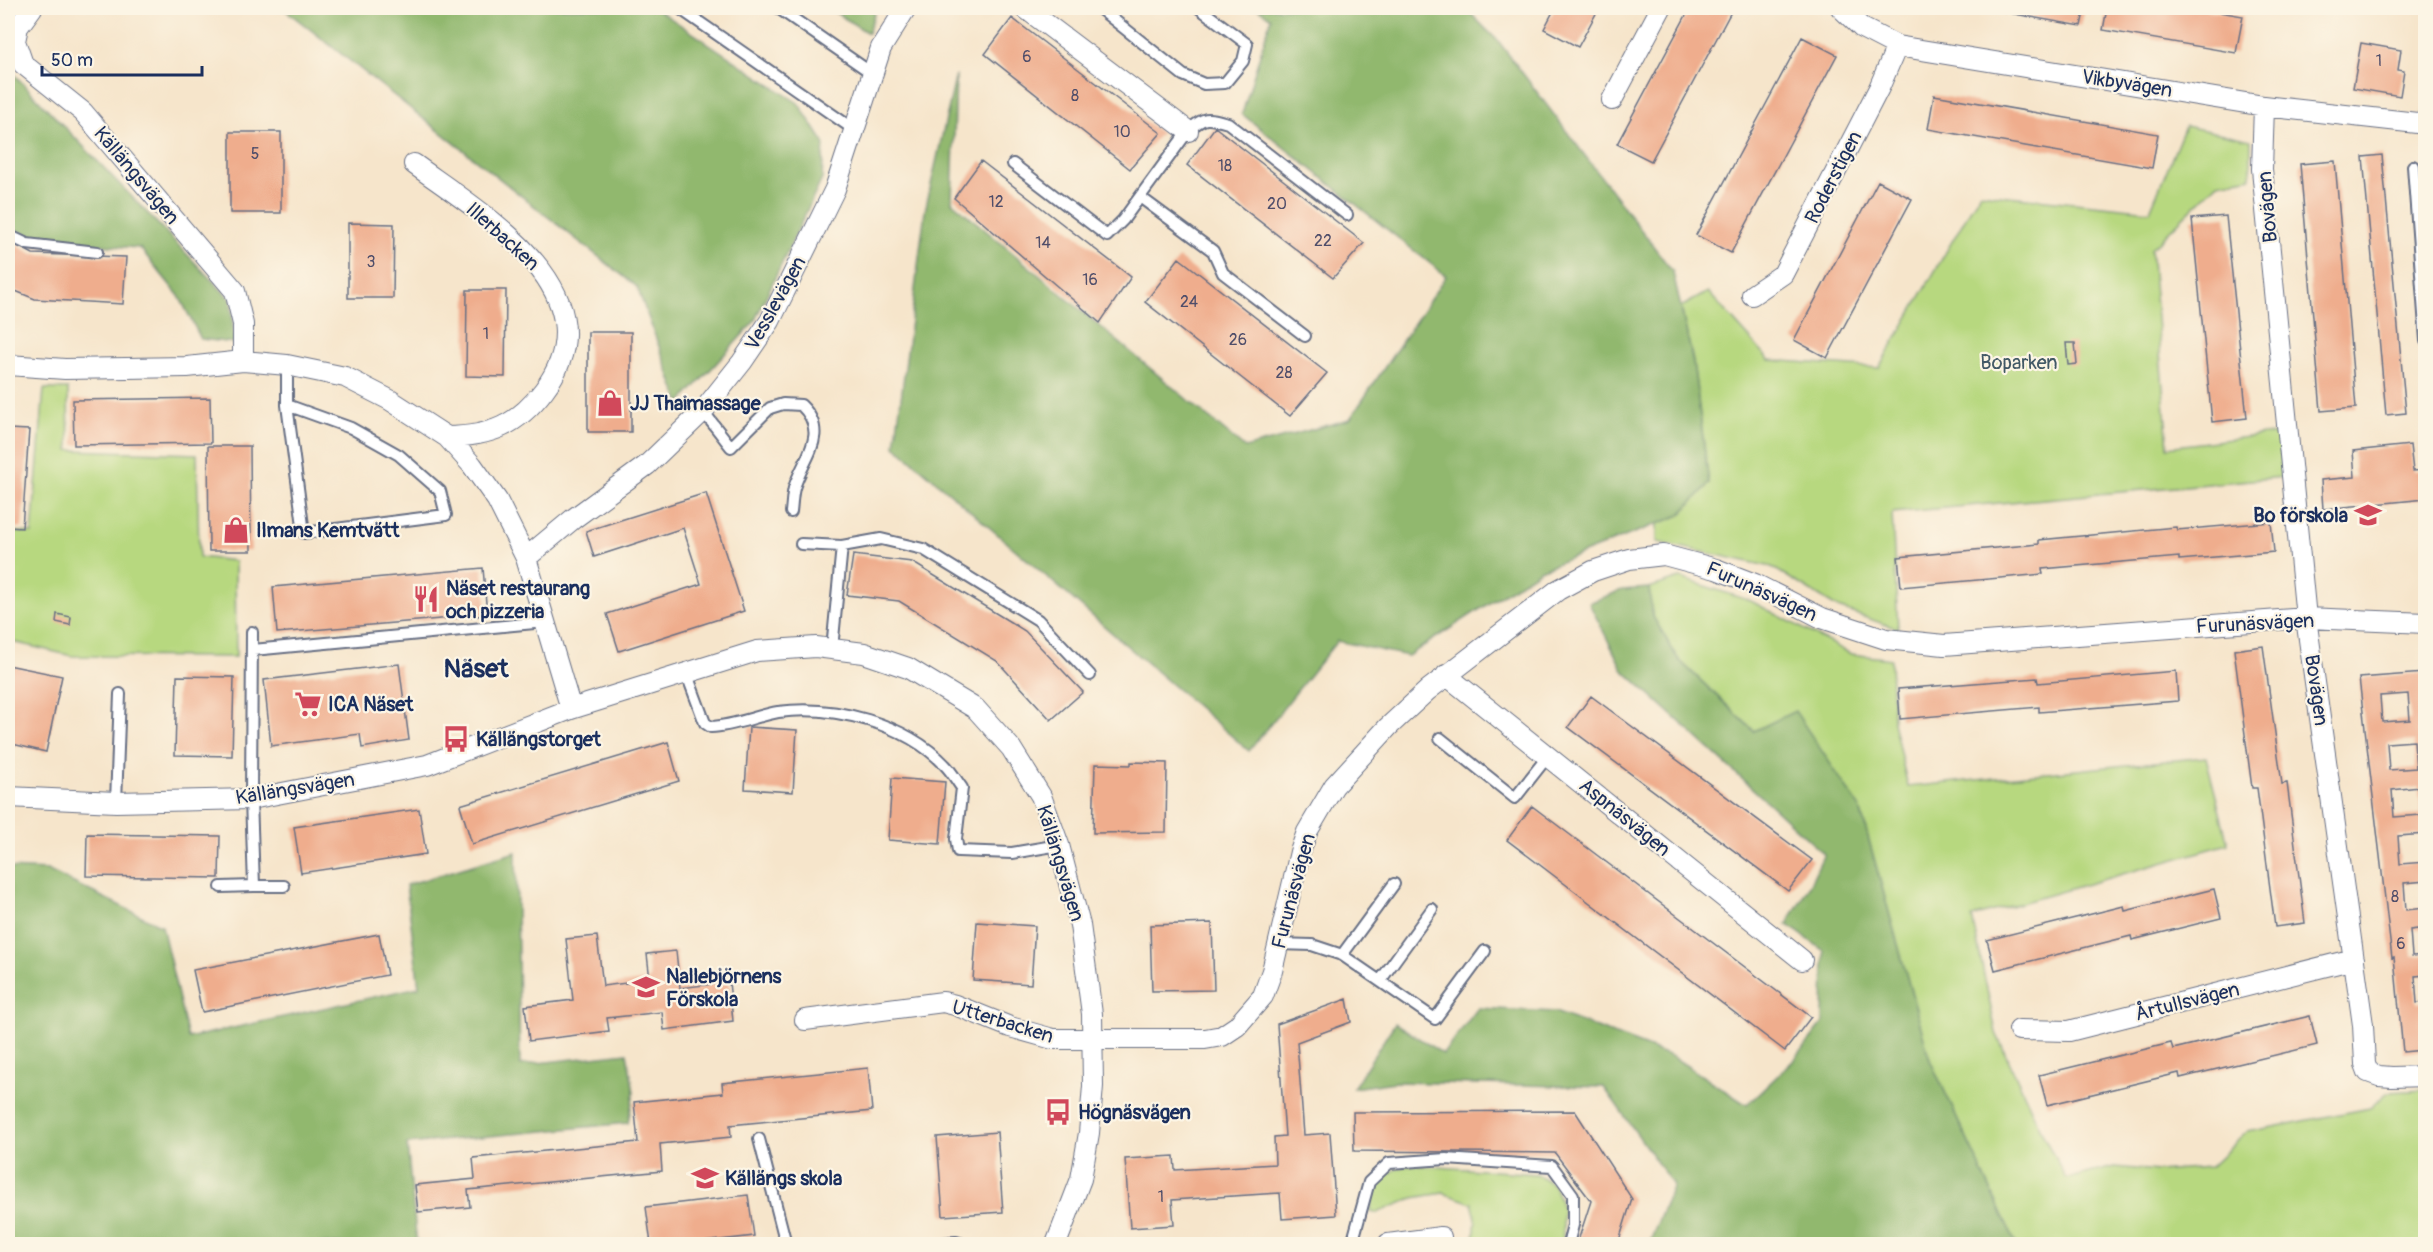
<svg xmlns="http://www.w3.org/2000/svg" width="2433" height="1252" font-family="Pangolin,sans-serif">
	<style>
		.green { fill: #b7d87f; stroke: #69846e; stroke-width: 1.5 }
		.forest { fill: #91b86e; stroke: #567466; stroke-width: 1.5 }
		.building { fill: #efad8d; fill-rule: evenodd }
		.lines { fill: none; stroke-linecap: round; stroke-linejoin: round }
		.service-casing { stroke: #686f84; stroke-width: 14 }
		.minor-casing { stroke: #686f84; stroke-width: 22 }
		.service { stroke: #fff; stroke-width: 10 }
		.minor { stroke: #fff; stroke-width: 20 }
		.labels { text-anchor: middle; stroke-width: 4.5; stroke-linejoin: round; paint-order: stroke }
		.number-label { font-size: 16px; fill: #504e6a }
		.street-label { font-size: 20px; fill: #1b2f5e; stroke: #fcf5e5 }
		.park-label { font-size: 20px; fill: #425966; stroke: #fcf5e5 }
		.poi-label { font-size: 20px; font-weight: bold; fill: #1b2f5e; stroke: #fcf5e5; text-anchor: start }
		.district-label { font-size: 26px; font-weight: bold; fill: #1b2f5e; stroke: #fcf5e5 }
	</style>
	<rect width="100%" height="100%" fill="#fcf5e5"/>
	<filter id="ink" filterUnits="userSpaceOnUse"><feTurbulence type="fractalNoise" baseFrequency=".0167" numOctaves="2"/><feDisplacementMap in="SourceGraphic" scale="12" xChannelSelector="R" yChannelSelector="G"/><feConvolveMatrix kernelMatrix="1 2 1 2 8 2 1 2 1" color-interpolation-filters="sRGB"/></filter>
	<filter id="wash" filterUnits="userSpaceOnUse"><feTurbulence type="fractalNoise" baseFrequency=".008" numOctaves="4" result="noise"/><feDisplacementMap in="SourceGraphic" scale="24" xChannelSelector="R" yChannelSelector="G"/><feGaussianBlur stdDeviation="1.35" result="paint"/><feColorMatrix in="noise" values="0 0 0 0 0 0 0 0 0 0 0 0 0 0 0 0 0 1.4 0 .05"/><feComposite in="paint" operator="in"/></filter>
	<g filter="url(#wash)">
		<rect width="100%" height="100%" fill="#f6e5cb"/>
		<path class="green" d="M2185,126L2251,140V177L2218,183L2151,249L2168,447L2279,433L2283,477L1892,513L1898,629L1838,608L1772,567L1657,542V524L1680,515L1709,484L1693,362L1681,307L1708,292L1769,360L1879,368L1980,193L2150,211Z
			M44,389H68L69,450L197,454L199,557L235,561L236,657L72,656L9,641L8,646V531L32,533Z
			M1680,578L1751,601L1851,654L1891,659L1893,722L1908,787L2206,757L2228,844L1972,917L1996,1033L2043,1135L2066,1179L2114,1167L2158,1171L2210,1167L2247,1132L2370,1108L2388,1092L2425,1090V1244H2016L1930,1060L1860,808L1754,731L1678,659L1652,615L1649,588Z
			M1410,1165L1537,1174L1554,1185L1563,1210V1244H1470L1474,1241L1476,1218L1472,1203L1443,1193L1413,1198L1377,1213L1370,1212C1377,1181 1377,1174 1410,1165Z"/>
		<path class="forest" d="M283,8H655L798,103L824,143L822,179L754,322L680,403L637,287Z
			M828,8H876L868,33Z
			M1257,8H1465L1499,42L1673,272L1693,362L1709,484L1680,515L1540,570L1408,656L1337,641L1249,751L895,446L925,211L956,75L952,202L1245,448L1350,419L1446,276L1242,114L1271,18Z
			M8,68L231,300L234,343L201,339L179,296L140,248L44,241L8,227Z
			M1649,588L1652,615L1678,659L1754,731L1795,711L1860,808L1930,1060L2016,1244H1649L1673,1185L1604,1087L1395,1082L1353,1088L1395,1023L1443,1054L1478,1008L1555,1012L1673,1057L1747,1105L1795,1059L1823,1023L1824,951L1787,924L1807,890L1824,854L1623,670L1589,603L1622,590Z
			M516,852L520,1065L627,1053L634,1092L628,1123L407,1144L417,1244H8V868L47,870L162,926L188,1038L419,987L406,885Z"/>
		<g id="blocks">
			<path class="building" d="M1555,8H1599L1578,47L1544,29Z
				M1690,8H1733L1651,161L1617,144Z
				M1981,8H2085L2081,26Z
				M2107,8H2196L2243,16L2236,53L2103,30Z
				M1012,18L1161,133L1130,169L985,54Z
				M1802,37L1837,55L1731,253L1696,235Z
				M2361,43L2401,50L2398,70L2404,71L2400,96L2353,88Z
				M1934,95L2158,134L2152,168L1928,129Z
				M1215,127L1364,243L1333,278L1187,165Z
				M230,132H281V213H230Z
				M2382,155L2406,413L2386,415L2363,157Z
				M981,161L1131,277L1100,323L954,198Z
				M2335,161L2356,408L2321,411L2300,164Z
				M1878,181L1912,199L1827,358L1794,340Z
				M2226,216L2247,418L2212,422L2192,219Z
				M348,223L394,224L393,298H348Z
				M8,241L33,254L126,257L123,304L35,299L8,288Z
				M1179,258L1327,373L1290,416L1145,302Z
				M467,290H506L505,377L466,376Z
				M588,332H631V432H588Z
				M2066,343H2075L2077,364L2068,365Z
				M210,398L211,443L74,445L73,400Z
				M8,429L29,430L22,528L8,527Z
				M2410,445L2413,471L2426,470V499L2323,509L2321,480L2355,477L2353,451Z
				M208,446H250L251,551H209Z
				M706,493L744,611L619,651L607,614L701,584L683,528L594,557L586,531Z
				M2271,522L2274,552L2179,560V557L2042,569L2043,574L1901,587L1898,557L2039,544V540L2176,527L2177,530Z
				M853,555L912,562L1025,631L1083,692L1051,720L997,661L899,601L847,595Z
				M483,568L487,615L277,633L273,587Z
				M57,614L71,617L70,625L56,622Z
				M2263,646L2282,784L2287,783L2305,923L2275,927L2257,788H2252L2234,650Z
				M399,664L409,740L362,748L360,734L271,746L264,680Z
				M8,665L62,676L46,752L8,743Z
				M2176,671L2178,701L2039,712V707L1900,719L1898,689L2037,678L2038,683Z
				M2424,673L2426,834L2398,836L2400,864L2426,862V881L2404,883L2406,910L2426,908V928L2410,930L2412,956L2426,955V975L2415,976L2417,1003L2426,1002V1022L2422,1023L2423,1050L2403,1052L2394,957L2392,958L2359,678ZM2408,694L2410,720L2382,722L2380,696ZM2414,741L2416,768L2389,770L2387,743ZM2419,787L2421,815L2394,817L2392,790Z
				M177,676L234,677L232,756L175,755Z
				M1591,696L1812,860L1788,891L1568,727Z
				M749,727L797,730L793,792L745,789Z
				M668,742L679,781L472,844L460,805Z
				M1131,762L1167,763L1166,832L1093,833L1095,764L1131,765Z
				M892,778L945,782L940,844L888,840Z
				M1532,806L1811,1017L1785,1051L1507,840Z
				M419,809L426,854L301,873L294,827Z
				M87,834L220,836L219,878L86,876Z
				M2214,889L2221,918L2132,940L2131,936L1995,970L1987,940L2124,906L2125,911Z
				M977,922L1035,926L1031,984L973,980Z
				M1212,923L1214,990L1152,991L1150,925Z
				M379,934L387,975L202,1012L193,970Z
				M597,936L603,986L650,980L647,954L676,951L680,988L729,982L733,1021L664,1030L662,1012L607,1018L609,1031L529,1041L525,1006L573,1000L566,939Z
				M1347,999L1351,1022L1297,1042L1304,1135L1330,1133L1336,1215L1282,1219L1280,1193L1172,1200L1174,1225L1130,1228L1125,1159L1174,1156L1175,1170L1275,1164L1274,1137L1285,1136L1277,1024Z
				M2310,1016L2317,1045L2180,1078L2179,1073L2047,1105L2039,1075L2171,1043L2173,1049Z
				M868,1068L872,1111L730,1125L731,1137L660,1144L662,1171L468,1190L470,1207L418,1212L415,1185L475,1179L473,1158L638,1142L634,1102L723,1093L722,1083Z
				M1575,1111L1632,1199L1618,1244H1577L1591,1201L1555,1153L1354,1151L1353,1112Z
				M997,1132L1003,1212L943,1216L937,1137Z
				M748,1195L754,1236L686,1244H651L646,1207Z"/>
		</g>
	</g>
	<g filter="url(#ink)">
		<use href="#blocks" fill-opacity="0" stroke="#686f84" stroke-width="1.5"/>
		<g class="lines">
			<defs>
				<path id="service" d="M679,8L856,131
					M778,8L873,74
					M1099,8L1183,75L1204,84L1225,83L1243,61L1247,44L1199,8
					M1013,164L1107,236L1123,220L1188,131C1204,116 1207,117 1228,123L1347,215
					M2413,166L2426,341
					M1140,197L1213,251L1223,273L1305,336
					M8,235L27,244L97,252
					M287,365V405L304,533L446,515L440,491L399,455L351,428L287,405
					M703,411L731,447L770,408L783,404L801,405C831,434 803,458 794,488C792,496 792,504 791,512
					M801,544L842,546
					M252,632L251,799L254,886H284
					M832,649L842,546L881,539L923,549L1038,620L1090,675
					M253,650L545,622
					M686,672L705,723L711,727C734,726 756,716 778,712C834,704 906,724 945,765C952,772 956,780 962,788L956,839L958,851L1012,853L1059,845
					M1440,738L1515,798L1548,756
					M116,802L120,694
					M221,887L254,886
					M1278,944L1312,945L1342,955L1435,1019L1485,951
					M1342,955L1394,884
					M1380,981L1432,909
					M759,1139L786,1244
					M928,1244L956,1242L963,1244
					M1352,1244L1369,1182L1389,1163L1446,1159L1552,1166L1573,1195V1225L1568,1244"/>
				<path id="minor" d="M32,8L18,27L15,41L23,64L83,112L235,291L243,324V361
					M1025,8L1188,131
					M1841,8L1862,28L1897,46L2264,106L2426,124
					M1612,100L1661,8
					M2264,106L2262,169L2306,618L2363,1025L2365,1064L2368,1072L2379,1076L2392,1077L2426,1076
					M414,164C481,213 617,292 544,390C517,426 491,436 447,437
					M1752,295L1783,274L1879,88L1897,46
					M8,365L65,369L187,367L243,361L287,365L345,377L390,400L447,437L472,465L497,500L526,558L571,709
					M526,558L573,519L647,465L703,411L742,362L770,321L835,189L881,48L906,8
					M1446,675L1802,960
					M8,797L116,802L251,799L427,765L571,709L757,651L816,647L864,653L908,668L976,709L1011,748L1041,796L1059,845L1080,925L1092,1014L1093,1086L1089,1133L1081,1179L1056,1244
					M805,1020L943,1002L955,1005L1010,1027L1053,1039H1205L1222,1036L1237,1026L1263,996L1272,971L1300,852L1307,832L1334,786L1388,727L1428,690L1558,590L1593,571L1629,559L1664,555L1716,569L1755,584L1822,618L1886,639L1944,645L2306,618L2426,623
					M2019,1030L2069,1031L2354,959
					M1388,1244L1441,1237"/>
			</defs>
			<use href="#service" class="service-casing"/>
			<use href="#minor" class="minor-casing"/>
			<use href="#service" class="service"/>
			<use href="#minor" class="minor"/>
		</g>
	</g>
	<defs>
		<symbol id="shop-bare" viewBox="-9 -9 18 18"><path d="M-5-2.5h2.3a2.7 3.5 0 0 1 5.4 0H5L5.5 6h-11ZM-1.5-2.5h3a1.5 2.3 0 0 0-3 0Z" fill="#d1495b" stroke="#fcf5e5" stroke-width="2.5" paint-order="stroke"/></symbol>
		<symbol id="school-bare" viewBox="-9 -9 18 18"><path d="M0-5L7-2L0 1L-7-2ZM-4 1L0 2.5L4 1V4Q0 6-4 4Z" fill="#d1495b" stroke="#fcf5e5" stroke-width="2.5" paint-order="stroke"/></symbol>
		<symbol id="restaurant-bare" viewBox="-9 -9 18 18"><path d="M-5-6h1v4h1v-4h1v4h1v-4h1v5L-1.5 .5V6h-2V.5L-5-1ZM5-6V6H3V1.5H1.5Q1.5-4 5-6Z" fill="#d1495b" stroke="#fcf5e5" stroke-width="2.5" paint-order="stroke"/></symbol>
		<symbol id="supermarket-bare" viewBox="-9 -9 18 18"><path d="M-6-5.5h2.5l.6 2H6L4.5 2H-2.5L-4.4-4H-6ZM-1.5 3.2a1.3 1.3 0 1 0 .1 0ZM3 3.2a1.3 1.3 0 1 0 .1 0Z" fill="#d1495b" stroke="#fcf5e5" stroke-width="2.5" paint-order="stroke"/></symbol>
		<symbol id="bus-bare" viewBox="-9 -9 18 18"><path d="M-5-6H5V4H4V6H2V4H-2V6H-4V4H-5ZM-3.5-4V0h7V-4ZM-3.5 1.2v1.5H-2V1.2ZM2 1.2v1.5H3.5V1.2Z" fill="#d1495b" stroke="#fcf5e5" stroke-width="2.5" paint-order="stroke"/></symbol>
	</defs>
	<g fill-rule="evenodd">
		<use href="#shop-bare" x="591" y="384" width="38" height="38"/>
		<use href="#school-bare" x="2349" y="496" width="38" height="38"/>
		<use href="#shop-bare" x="217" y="511" width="38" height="38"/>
		<use href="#restaurant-bare" x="407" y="580" width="38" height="38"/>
		<use href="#supermarket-bare" x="289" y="685" width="38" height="38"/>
		<use href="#bus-bare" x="437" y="720" width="38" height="38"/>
		<use href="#school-bare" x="627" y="968" width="38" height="38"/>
		<use href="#bus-bare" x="1039" y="1093" width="38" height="38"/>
		<use href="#school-bare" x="686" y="1159" width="38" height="38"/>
	</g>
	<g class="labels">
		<g class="number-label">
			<text x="1027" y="62">6</text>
			<text x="2379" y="66">1</text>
			<text x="1075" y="101">8</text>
			<text x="1122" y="137">10</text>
			<text x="255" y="159">5</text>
			<text x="1225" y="171">18</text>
			<text x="996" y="207">12</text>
			<text x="1277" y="209">20</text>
			<text x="1323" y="246">22</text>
			<text x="1043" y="248">14</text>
			<text x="371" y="267">3</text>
			<text x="1090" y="285">16</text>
			<text x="1189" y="307">24</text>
			<text x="486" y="339">1</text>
			<text x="1238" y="345">26</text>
			<text x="1284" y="378">28</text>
			<text x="2395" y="902">8</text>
			<text x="2401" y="949">6</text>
			<text x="1161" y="1202">1</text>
		</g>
		<g class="street-label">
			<text transform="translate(2127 83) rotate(9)" y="7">Vikbyvägen</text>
			<text transform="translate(137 175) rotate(50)" y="7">Källängsvägen</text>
			<text transform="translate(1833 177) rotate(-63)" y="7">Roderstigen</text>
			<text transform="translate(2267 207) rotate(-95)" y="7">Bovägen</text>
			<text transform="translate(503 236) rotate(42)" y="7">Illerbacken</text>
			<text transform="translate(775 303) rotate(-61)" y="7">Vesslevägen</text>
			<text transform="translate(1762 591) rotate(24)" y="7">Furunäsvägen</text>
			<text transform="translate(2255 623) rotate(-3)" y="7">Furunäsvägen</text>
			<text transform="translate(2317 690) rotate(82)" y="7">Bovägen</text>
			<text transform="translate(295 788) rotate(-9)" y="7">Källängsvägen</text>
			<text transform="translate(1625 817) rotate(39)" y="7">Aspnäsvägen</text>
			<text transform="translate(1061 863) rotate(73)" y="7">Källängsvägen</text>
			<text transform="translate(1293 891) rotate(-75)" y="7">Furunäsvägen</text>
			<text transform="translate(2187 1001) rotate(-14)" y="7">Årtullsvägen</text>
			<text transform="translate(1003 1021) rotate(17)" y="7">Utterbacken</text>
		</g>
		<g class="park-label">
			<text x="2019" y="369">Boparken</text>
		</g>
		<g class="poi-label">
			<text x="630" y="410">JJ Thaimassage</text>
			<text x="2348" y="522" text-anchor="end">Bo förskola</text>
			<text x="256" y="537">Ilmans Kemtvätt</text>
			<text x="446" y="595">Näset restaurang<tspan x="446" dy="23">och pizzeria</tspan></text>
			<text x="328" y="711">ICA Näset</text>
			<text x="476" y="746">Källängstorget</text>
			<text x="666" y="983">Nallebjörnens<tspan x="666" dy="23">Förskola</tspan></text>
			<text x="1078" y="1119">Högnäsvägen</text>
			<text x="725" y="1185">Källängs skola</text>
		</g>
		<g class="district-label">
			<text x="476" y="677">Näset</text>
		</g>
	</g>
	<rect width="2433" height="1252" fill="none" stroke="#fcf5e5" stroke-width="30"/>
	<path d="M42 66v9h160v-9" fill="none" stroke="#1b2f5e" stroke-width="3"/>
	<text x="51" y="66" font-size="18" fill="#1b2f5e" stroke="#fcf5e5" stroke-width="4.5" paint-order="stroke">50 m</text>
</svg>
